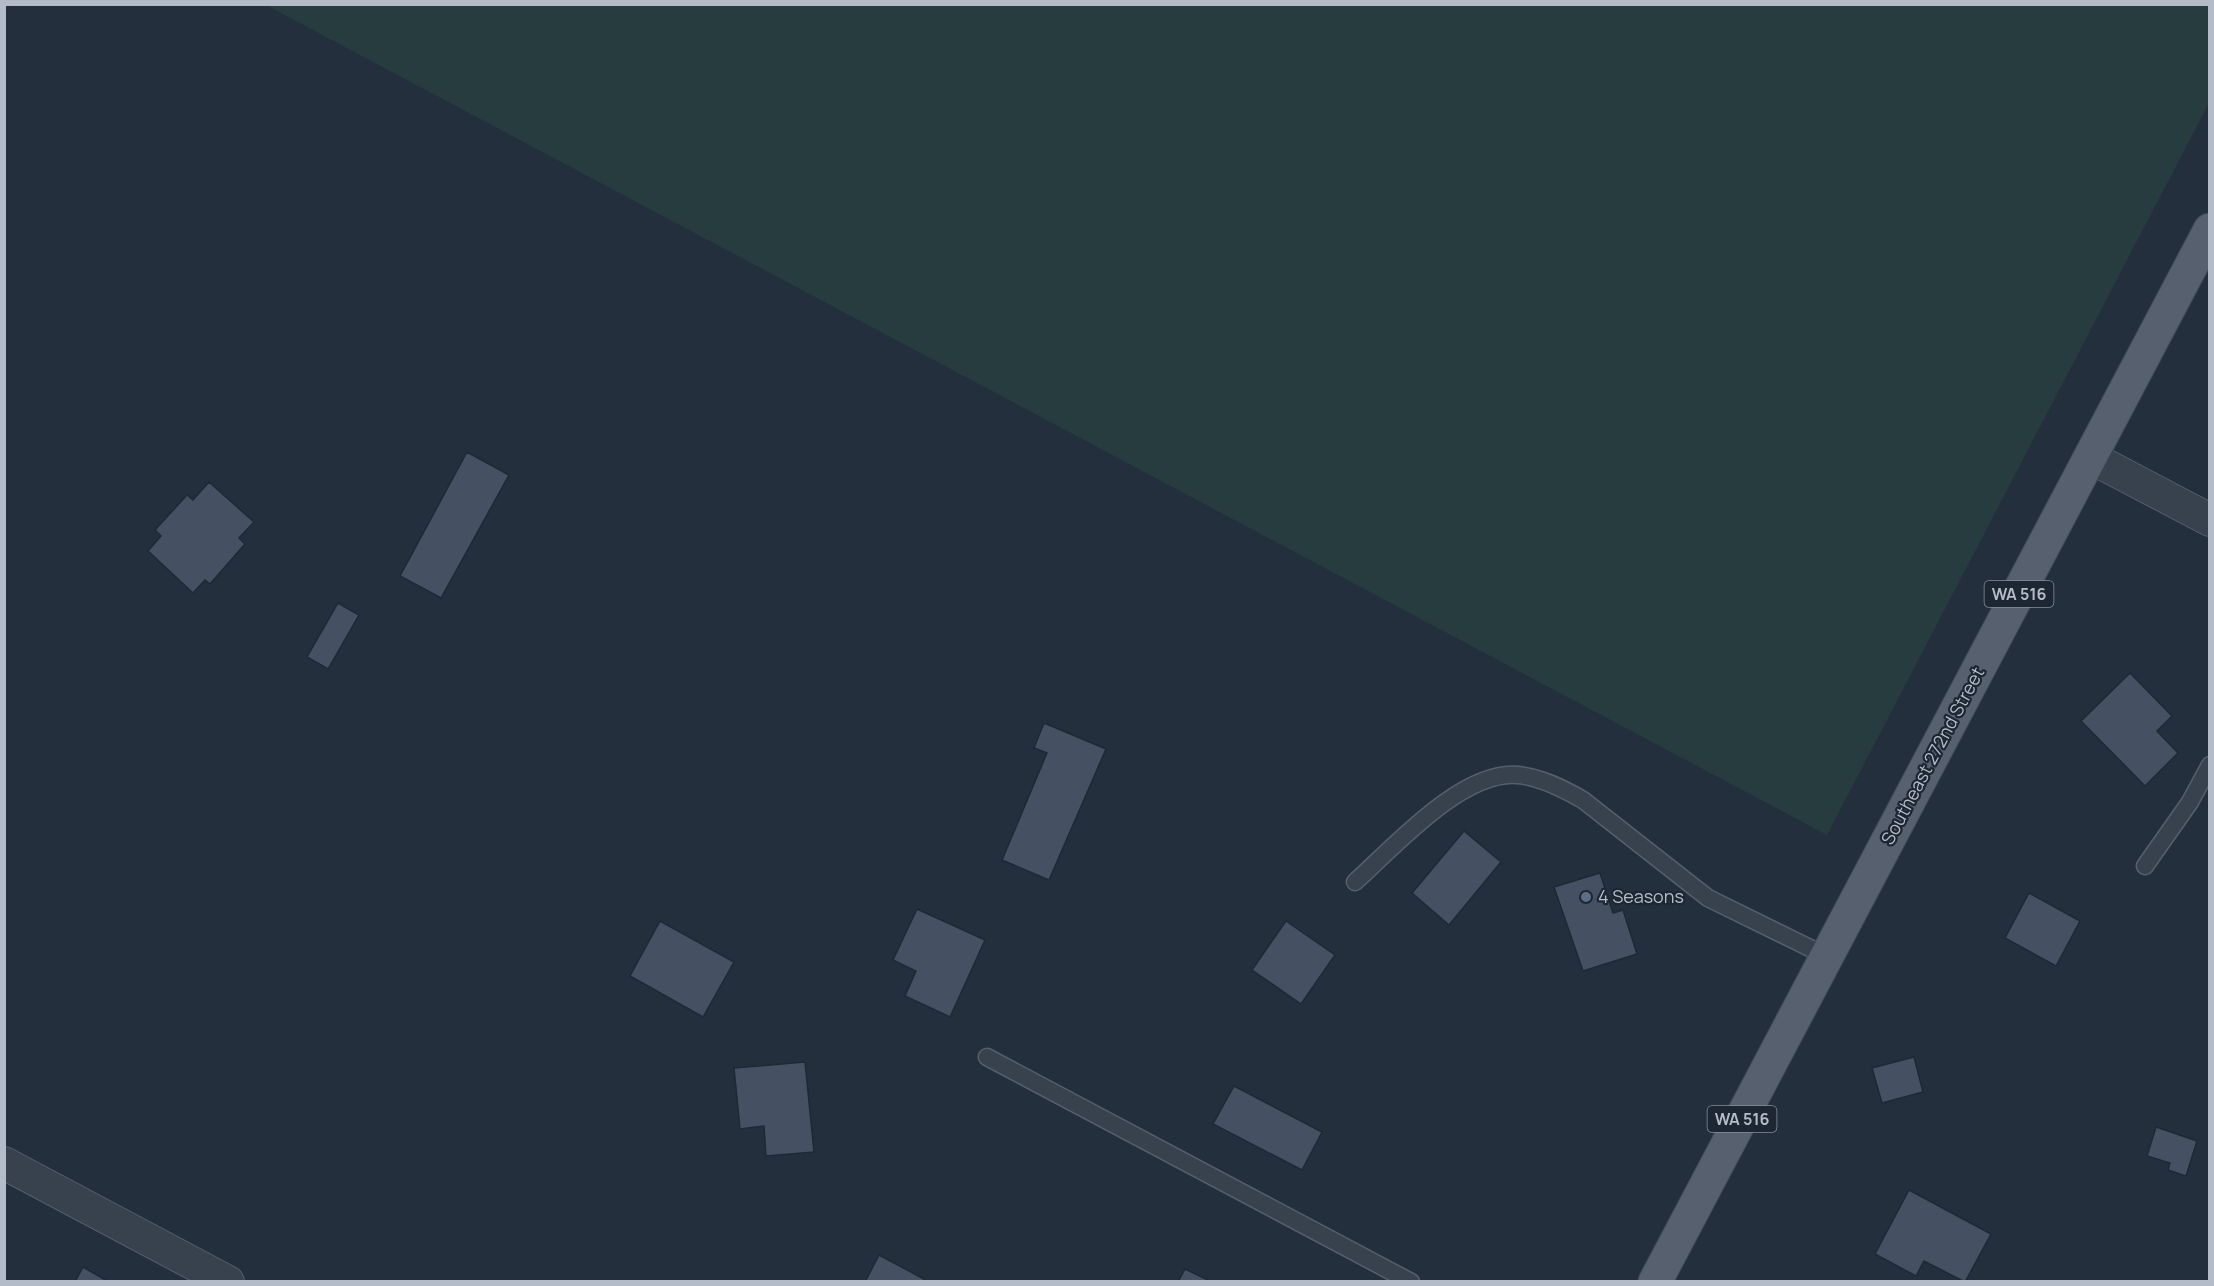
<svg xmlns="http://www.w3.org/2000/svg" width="2214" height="1286" font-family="Manrope,sans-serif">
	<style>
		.green { fill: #263c3f }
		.building { fill: #455162; stroke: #1f2835; stroke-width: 1.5 }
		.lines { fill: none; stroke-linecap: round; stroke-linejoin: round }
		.service-casing { stroke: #565f6c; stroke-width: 19 }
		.minor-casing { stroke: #565f6c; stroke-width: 34 }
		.primary-casing { stroke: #414a57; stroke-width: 35 }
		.service { stroke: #38414e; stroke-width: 16 }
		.minor { stroke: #38414e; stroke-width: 32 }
		.primary { stroke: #56606e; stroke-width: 33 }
		.service-dot { fill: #5c6f8a; stroke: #1d2633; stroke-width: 2 }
		.labels { text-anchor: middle; stroke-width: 4.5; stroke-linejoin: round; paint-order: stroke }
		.shield { fill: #1d2633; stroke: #878f9c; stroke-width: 1.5 }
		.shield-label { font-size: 16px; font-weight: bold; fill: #b4bcc9 }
		.street-label { font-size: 18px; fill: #b4bcc9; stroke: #1d2633 }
		.poi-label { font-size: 18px; fill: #b4bcc9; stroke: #1d2633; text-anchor: start }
	</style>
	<rect width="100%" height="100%" fill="#242f3e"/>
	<path class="green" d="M266,5H2209V103L1827,835Z"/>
	<path class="building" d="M467,452L509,475L441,598L400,576Z
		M209,482L254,522L239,538L245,544L210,584L205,580L193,593L148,551L161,536L155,530L187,495L193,500Z
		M338,603L359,615L328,669L307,657Z
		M2130,673L2172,716L2157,731L2178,753L2145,786L2081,721Z
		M1044,723L1106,749L1049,880L1002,860L1047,753L1034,748Z
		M1464,831L1501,862L1449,925L1412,893Z
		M1600,873L1613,913L1623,910L1637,954L1583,971L1554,887Z
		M2029,893L2080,921L2056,966L2005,938Z
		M917,909L985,940L950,1017L905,996L916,971L893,960Z
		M660,921L734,962L703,1017L630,976Z
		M1286,921L1335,955L1301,1004L1252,970Z
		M1914,1057L1923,1092L1882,1103L1872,1068Z
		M805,1062L814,1152L766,1156L764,1126L740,1129L734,1068Z
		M1234,1086L1322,1132L1302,1170L1213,1124Z
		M2156,1127L2197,1141L2186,1176L2168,1170L2170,1163L2147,1156Z
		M1909,1190L1991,1234L1965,1282L1924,1261L1916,1276L1875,1254Z
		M879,1255L924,1279L923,1282H865Z
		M83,1267L109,1282H75Z
		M1185,1269L1212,1282H1178Z"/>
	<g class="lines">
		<defs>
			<path id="service" d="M2145,866L2190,802L2210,765
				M1355,882C1394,847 1462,770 1518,775C1541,777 1564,789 1583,800L1708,898L1828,957
				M987,1057L1411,1282"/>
			<path id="minor" d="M2090,457L2210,520
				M4,1163L228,1282"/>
			<path id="primary" d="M1655,1282L2210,230"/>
		</defs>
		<use href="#service" class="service-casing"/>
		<use href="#minor" class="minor-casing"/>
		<use href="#primary" class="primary-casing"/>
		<use href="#service" class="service"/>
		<use href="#minor" class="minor"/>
		<use href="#primary" class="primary"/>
	</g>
	<circle class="service-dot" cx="1586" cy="897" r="6"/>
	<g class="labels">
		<g class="shield">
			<rect x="1984.5" y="581" width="69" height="26" rx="4.5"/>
			<rect x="1707.5" y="1106" width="69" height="26" rx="4.5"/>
		</g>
		<g class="shield-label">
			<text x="2019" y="600">WA 516</text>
			<text x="1742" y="1125">WA 516</text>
		</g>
		<g class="street-label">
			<text transform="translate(1933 756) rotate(-62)" y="6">Southeast 272nd Street</text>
		</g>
		<g class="poi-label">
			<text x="1598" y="903">4 Seasons</text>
		</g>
	</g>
	<rect width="2214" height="1286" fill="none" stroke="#b4bcc9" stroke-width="12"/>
</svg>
